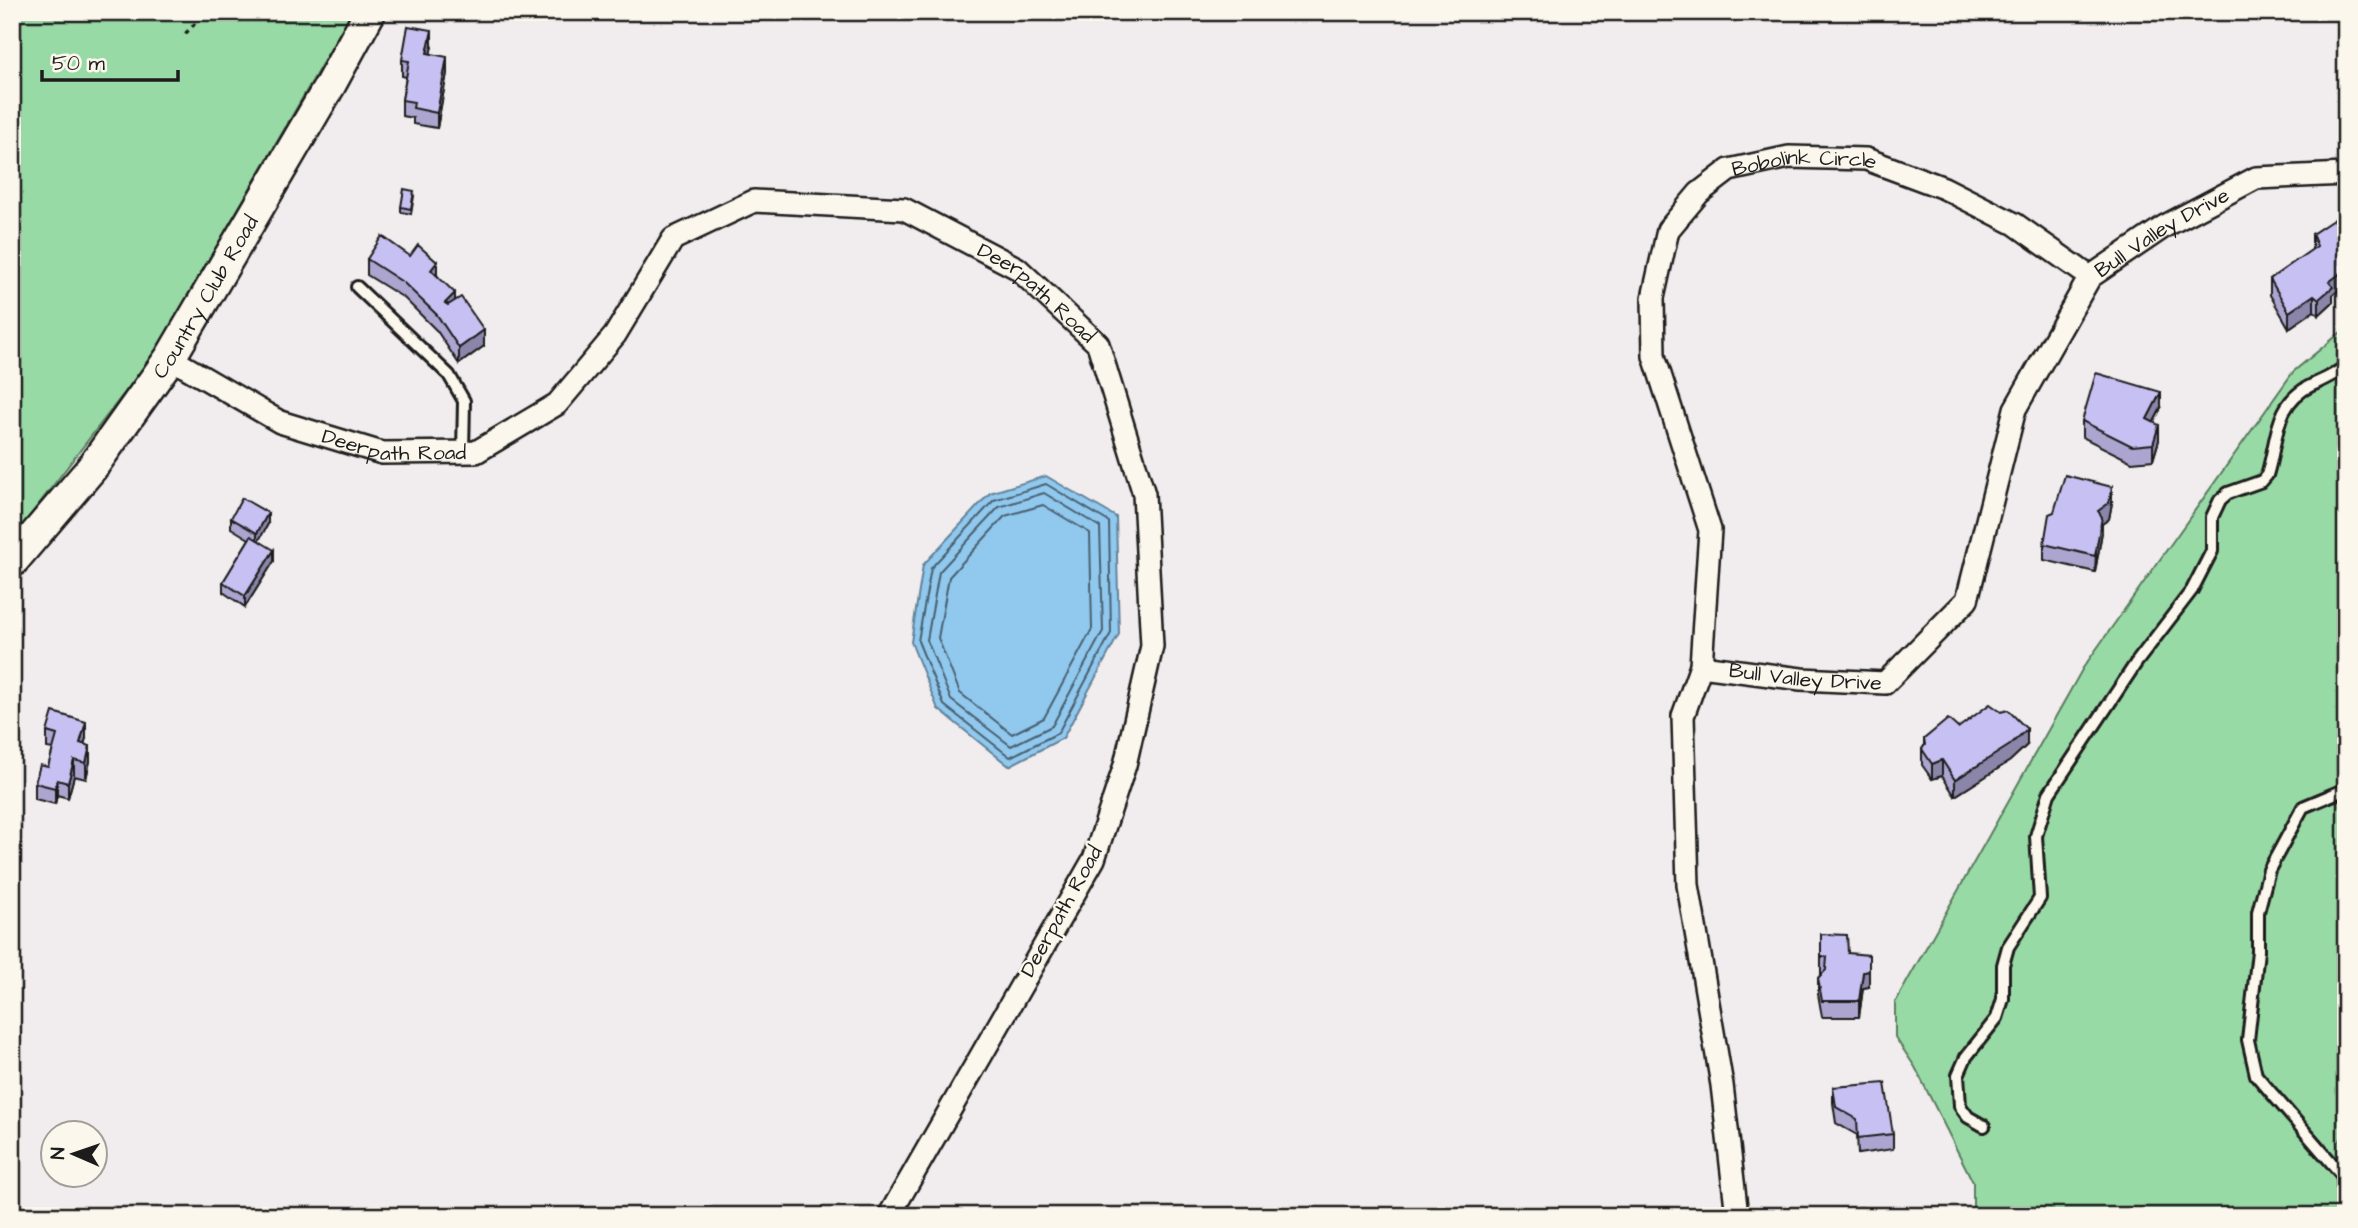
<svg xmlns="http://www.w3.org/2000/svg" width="2358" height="1228" font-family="'Architects Daughter',sans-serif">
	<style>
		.green { fill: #98daa5; stroke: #5a7b60; stroke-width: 2 }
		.water { fill: #90c8ee; stroke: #62839a; stroke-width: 2 }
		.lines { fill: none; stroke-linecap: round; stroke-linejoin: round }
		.shore { stroke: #4a6170; stroke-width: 2 }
		.lane-casing { stroke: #1c1c1c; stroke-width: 16 }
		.street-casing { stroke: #1c1c1c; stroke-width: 26 }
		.secondary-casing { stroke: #1c1c1c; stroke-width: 35 }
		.path { stroke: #1c1c1c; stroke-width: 3.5; stroke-dasharray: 5 5; stroke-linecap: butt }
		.lane { stroke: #fbf7ec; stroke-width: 10 }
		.street { stroke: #fbf7ec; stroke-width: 21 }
		.secondary { stroke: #fbf7ec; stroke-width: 30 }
		.wall { fill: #aba5d0; stroke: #1c1c1c; stroke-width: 2 }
		.shaded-wall { fill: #8b86a9; stroke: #1c1c1c; stroke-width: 2 }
		.building { fill: #c7c0f2; stroke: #1c1c1c; stroke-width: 2 }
		.labels { text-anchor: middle; stroke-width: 5; stroke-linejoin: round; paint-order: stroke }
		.street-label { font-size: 21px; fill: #1c1c1c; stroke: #fbf7ec }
	</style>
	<rect width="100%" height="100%" fill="#f1eced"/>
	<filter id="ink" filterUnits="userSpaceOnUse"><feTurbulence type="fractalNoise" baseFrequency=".0143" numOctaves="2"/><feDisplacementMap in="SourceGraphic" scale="14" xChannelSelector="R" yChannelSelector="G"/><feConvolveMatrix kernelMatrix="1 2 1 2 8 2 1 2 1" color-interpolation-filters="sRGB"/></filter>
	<g filter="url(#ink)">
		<path class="green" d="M12,12H352L155,353L12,539Z
			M2346,328V1133L2340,1140L2338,1216H1973V1182L1915,1067L1895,1037V1003L2083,668L2293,372Z"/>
		<path class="water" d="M1046,476L1116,517L1119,634L1063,738L1009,766L938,709L911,642L923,565L990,493Z"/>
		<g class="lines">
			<path class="shore" d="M1046,484L1109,522L1111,633L1058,733L1010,757L944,705L918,641L931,568L994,500Z
				M1044,493L1100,527L1103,631L1052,726L1011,746L951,700L927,640L939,572L999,507Z
				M1043,505L1090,533L1092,629L1044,718L1012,734L960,693L938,638L949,577L1005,516Z"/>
			<defs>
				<path id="lane" d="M357,287L449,375L464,401L463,452
					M1984,1126L1968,1117L1960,1106L1958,1075L1966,1057L1997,1018L2003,999V965L2008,947L2040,898L2036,836L2049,794L2136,663L2192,590L2212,551V517L2220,500L2228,493L2262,481L2267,475C2278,441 2273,403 2312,385C2325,379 2335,375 2346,366
					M2345,1216L2343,1176L2256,1075L2248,1040L2258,951V912L2269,870L2303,807L2346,789"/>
				<g id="street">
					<path id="s1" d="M170,358L280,422L382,453L476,452L557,404L615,335L673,239L754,201L904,209L1017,268L1098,344L1144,494L1152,646L1125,765L1094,859L889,1216"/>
					<path id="s2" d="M1701,666L1710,530L1654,356L1653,298L1668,230L1699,193L1729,170L1789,157L1866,159L1944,188L2015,224L2090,277"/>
					<path id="s3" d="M1737,1216L1722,1085L1688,885L1683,716L1701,666L1801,679L1885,683L1967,600L2015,409L2090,277L2165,226L2256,178L2346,174"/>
				</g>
				<g id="secondary">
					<path id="s4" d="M12,562L91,469L170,358L329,87L370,12"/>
				</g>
			</defs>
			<use href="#lane" class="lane-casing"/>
			<use href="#street" class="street-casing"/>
			<use href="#secondary" class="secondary-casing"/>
			<path class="path" d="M185,34L206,12"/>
			<use href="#lane" class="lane"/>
			<use href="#street" class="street"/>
			<use href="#secondary" class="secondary"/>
		</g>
		<path class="wall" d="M432,46L430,54L447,73L437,128L413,124V118L402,116V100L406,77L402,76V60Z
			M414,196L411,214L401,212V207Z
			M2346,229V284L2333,295V302L2319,315L2314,311L2289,328L2270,295V279L2312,250V234Z
			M367,259L437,275L484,346L459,364L437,331L404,298L367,275Z
			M2161,408L2154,422L2159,440L2153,460L2132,462L2082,437V421Z
			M2112,503L2109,519L2102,524V532L2095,572L2044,560V544Z
			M231,518L268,524L258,541L274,561L245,607L223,592V582L249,539L231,528Z
			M1958,728L2027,745L2010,761L1955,796L1942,776L1932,779L1922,765V749L1924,746V739Z
			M47,732L86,738L84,744L90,761L86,779L74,776L68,798L57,795L55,804L35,799V783L48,767L53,749L47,748Z
			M1821,934L1848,953L1869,987L1863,988L1859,1017H1822L1818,994V978L1823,973H1821Z
			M1833,1087L1893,1134V1149L1858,1154L1857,1135L1836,1123L1833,1103Z"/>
		<path class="shaded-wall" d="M432,30V46L427,69V53Z
			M447,57V73L437,128V113Z
			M2346,251V284L2333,295V302L2319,315V299L2329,282L2341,258Z
			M437,262V278L431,270Z
			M455,293V308L445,303Z
			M2314,295V311L2289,328V312Z
			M484,330V346L459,364V348Z
			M2161,392V408L2147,435V419Z
			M2159,425V440L2153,460V444Z
			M2112,487V503L2109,519L2102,524V532L2095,572L2098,511Z
			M268,513V524L257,544V533Z
			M274,550V561L245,607V596Z
			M86,722V738L80,759V743Z
			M2027,729V745L2010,761L1955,796V780Z
			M90,746V761L86,779V763Z
			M74,760V776L68,798V783Z
			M1942,760V776L1932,779V764Z
			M57,780V795L55,804V788Z
			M1869,971V987L1863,988L1859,1017V1001L1863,972Z"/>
		<path class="building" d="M408,26L432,30L427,53L447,57L437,113L413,108L414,102L402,100L409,61L402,60Z
			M404,189L414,191L411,209L401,207Z
			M2336,218L2346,229V251L2341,258L2346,269L2329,282L2333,287L2319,299L2314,295L2289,312L2270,279L2317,246L2312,234Z
			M382,236L410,256L418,245L437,262L431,270L455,293L445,303L448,305L461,297L484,330L459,348L437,315L404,283L367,259Z
			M2096,373L2161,392L2147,419L2159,425L2153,444L2132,446L2082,421Z
			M2065,475L2112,487L2109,503L2098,511L2102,517L2095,556L2044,544L2049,514L2054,512Z
			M242,498L268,513L257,533L231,518Z
			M251,536L274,550L245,596L223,582Z
			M1990,704L2001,712L2008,710L2027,729L2010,745L1955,780L1942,760L1932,764L1922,749L1925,745L1924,739L1948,719L1958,728Z
			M53,712L86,722L80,743L90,746L86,763L74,760L68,783L57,780L55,788L35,783L40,765L48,767L57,735L47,732Z
			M1821,934L1847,935L1848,953L1869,955V971L1863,972L1859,1001H1822L1818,978L1826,970L1827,957H1821Z
			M1885,1083L1893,1134L1858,1138L1857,1119L1836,1107L1833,1087Z
			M1862,1207L1868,1216H1825L1824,1211Z"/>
	</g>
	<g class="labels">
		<g class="street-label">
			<text dy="7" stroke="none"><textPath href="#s2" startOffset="609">Bobolink Circle</textPath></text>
			<text dy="7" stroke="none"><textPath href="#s3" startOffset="1292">Bull Valley Drive</textPath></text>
			<text dy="7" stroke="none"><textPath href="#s1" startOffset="1022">Deerpath Road</textPath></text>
			<text dy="7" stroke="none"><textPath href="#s4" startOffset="329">Country Club Road</textPath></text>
			<text dy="7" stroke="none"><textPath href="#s1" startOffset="245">Deerpath Road</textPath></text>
			<text dy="7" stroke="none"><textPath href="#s3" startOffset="662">Bull Valley Drive</textPath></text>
			<text transform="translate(1061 911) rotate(-61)" y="7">Deerpath Road</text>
		</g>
	</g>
	<rect width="2358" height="1228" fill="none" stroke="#fbf7ec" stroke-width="42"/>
	<rect x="21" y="21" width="2316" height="1186" fill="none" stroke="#1c1c1c" stroke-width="2.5" filter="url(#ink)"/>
	<g transform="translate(74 1154) rotate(272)"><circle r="33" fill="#fbf7ec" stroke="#a29f99" stroke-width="2"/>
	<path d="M0-5L12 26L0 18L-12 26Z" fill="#1c1c1c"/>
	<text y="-10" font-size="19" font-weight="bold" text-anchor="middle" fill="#1c1c1c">N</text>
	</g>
	<path d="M42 70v10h136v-10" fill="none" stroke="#1c1c1c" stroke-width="3.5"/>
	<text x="52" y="70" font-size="21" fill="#1c1c1c" stroke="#fbf7ec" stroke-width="5" paint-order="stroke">50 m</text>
</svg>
